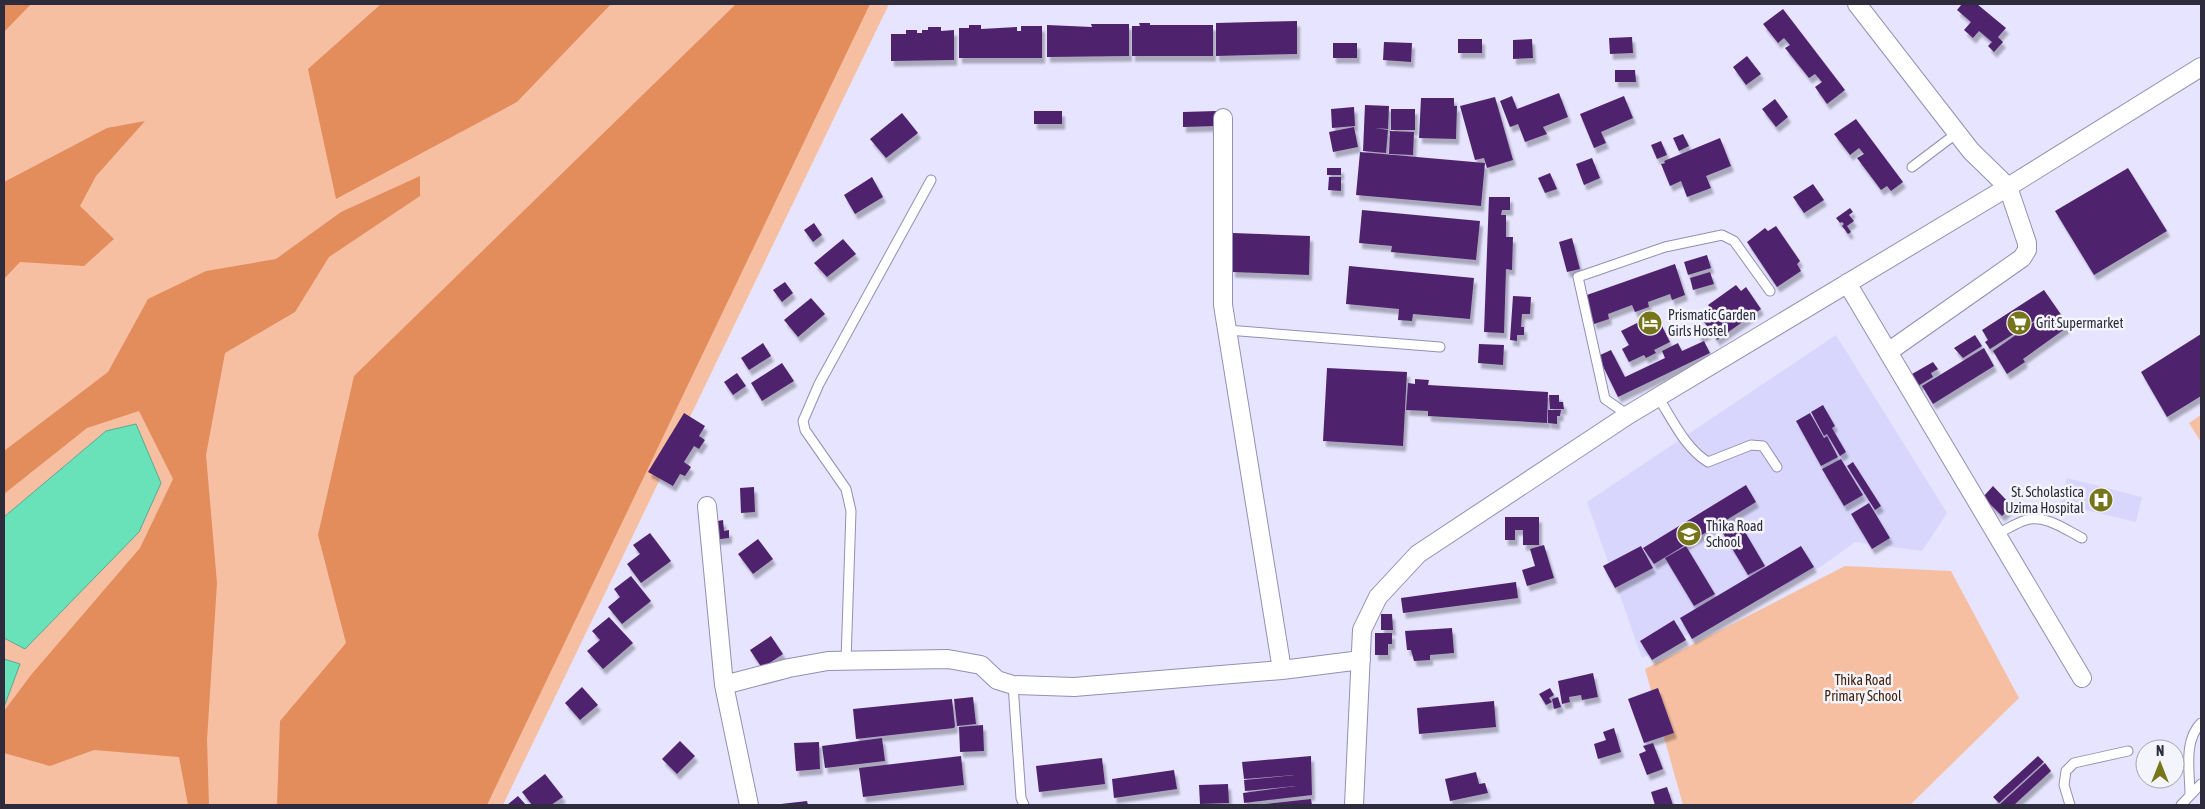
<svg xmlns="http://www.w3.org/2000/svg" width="2205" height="809" font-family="'Asap Condensed',sans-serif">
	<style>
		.built { fill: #d9d6fd }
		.green { fill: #f6bfa2 }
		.forest { fill: #e38c5c }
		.water { fill: #69e1b9; stroke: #57ab94 }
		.building { fill: #4f246d; filter: url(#shadow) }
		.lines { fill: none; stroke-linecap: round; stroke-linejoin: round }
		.lane-casing { stroke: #938fb6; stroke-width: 11 }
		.street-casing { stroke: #938fb6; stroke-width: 20 }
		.lane { stroke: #fff; stroke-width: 9 }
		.street { stroke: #fff; stroke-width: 18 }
		.labels { text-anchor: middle; stroke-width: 5; stroke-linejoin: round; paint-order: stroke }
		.poi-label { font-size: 14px; fill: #2e2c3c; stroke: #f4f4fc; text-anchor: start }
		.park-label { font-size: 14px; fill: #45230e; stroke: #f4f4fc }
	</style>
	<defs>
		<filter id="shadow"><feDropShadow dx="3" dy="5.5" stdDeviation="1" flood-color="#0004"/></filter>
	</defs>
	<rect width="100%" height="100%" fill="#e6e4fe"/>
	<path class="built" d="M1836,335L1947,513L1922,551L1855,542L1822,566L1642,658L1587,502Z
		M2067,478L2142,497L2136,522L2060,504Z"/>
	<path class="green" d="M4,4H889L503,805H4Z
		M2201,415V442L2189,423Z
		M1845,566L1951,571L2019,698L1910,805H1683L1645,669Z"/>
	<path class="forest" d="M4,4H31L4,32Z
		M381,4H611L517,102L336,199L308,69Z
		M736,4H870L487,805H277L280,721L346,643L318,535L354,376Z
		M145,121L96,176L80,206L114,239L84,266L20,262L4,279V182L107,128Z
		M420,176V196L329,257L295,312L225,353L206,455L217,583L207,740L209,805H188L179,757L94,750L50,766L4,753V711L31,675L140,548L173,479L139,411L87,428L4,494V451L108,372L148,299L206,271L276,259L341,212Z"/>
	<path class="water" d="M136,424L161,483L139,532L25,649L4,638V517L106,431Z
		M4,659L20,664L4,707Z"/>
	<path class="building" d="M1962,4H1977L2006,28L1998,37L2003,42L1994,52L1988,46L1992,42L1979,31L1973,38L1964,30L1971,22L1957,10Z
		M1783,9L1845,90L1827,104L1815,87L1822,82L1815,74L1809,78L1785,48L1790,45L1784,38L1778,43L1763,24Z
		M1297,21V54L1216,56V23Z
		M1139,23H1150V25H1213V56H1132V26H1140Z
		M1091,24H1129V56L1047,57V25L1092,27Z
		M969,25H981V29L1017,27V31H1021V26H1042V58H959V28H969Z
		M928,27H941V31L954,30V60L891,61V34H906V30H917V33H922V30H928Z
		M1632,37L1633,53L1610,54L1609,38Z
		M1458,39H1482V53H1458Z
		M1532,39L1533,58L1513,59V40Z
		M1384,42L1412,43L1411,62L1383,60Z
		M1333,43H1357V58H1333Z
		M1747,56L1761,74L1746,85L1733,67Z
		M1615,70H1635L1636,82H1615Z
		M1559,93L1568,117L1543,127L1547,134L1525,142L1518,124L1510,127L1500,101L1512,96L1517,109Z
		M1624,96L1633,118L1601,132L1606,143L1594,148L1580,114Z
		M1495,97L1513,160L1487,168L1484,158L1475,160L1460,106Z
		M1421,98H1454V106H1457L1456,139L1419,138Z
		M1775,99L1788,117L1776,127L1762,109Z
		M1365,105L1389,106L1388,129L1375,128L1388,130L1386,153L1363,151Z
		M1354,107L1355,126L1332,128L1331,109Z
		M1391,109H1415V130H1391Z
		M1034,111H1062V124H1034Z
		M1216,111L1217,126L1183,127V112Z
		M902,113L918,133L886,158L870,139Z
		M1856,119L1903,182L1891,191L1887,186L1881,190L1857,158L1864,154L1859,148L1850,155L1834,134Z
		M1354,127L1358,147L1333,152L1329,132Z
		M1390,131L1414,132L1413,155L1389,154Z
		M1683,134L1689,146L1679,151L1673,138Z
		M1720,138L1731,166L1706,176L1711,188L1687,197L1681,181L1670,186L1661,164L1665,163L1664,161Z
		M1661,141L1667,155L1657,159L1651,145Z
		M1360,152L1485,163L1481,206L1356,195Z
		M1592,158L1600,178L1584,185L1576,164Z
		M1327,168H1341V175H1327Z
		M2128,168L2167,231L2094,275L2055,211Z
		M1550,173L1557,189L1545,193L1538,178Z
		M872,177L883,197L855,214L844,195Z
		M1329,177H1341V191L1328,190Z
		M1813,184L1824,200L1804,213L1793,197Z
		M1489,197H1510V210H1502L1501,215H1506V237H1513L1512,270L1506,269L1504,333L1484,332Z
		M1850,208L1853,212L1849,215L1854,221L1847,226L1851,232L1848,234L1842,226L1844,224L1842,222L1840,223L1836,218Z
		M1362,210L1480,221L1476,260L1391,252L1392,246L1359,243Z
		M814,223L822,235L813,242L804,230Z
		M1776,226L1800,261L1797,264L1801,271L1777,287L1747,242L1765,228L1768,231Z
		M1233,233L1310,236L1309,275L1232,272Z
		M1572,238L1580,269L1567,272L1559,242Z
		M843,239L856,254L827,277L814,263Z
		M1707,255L1711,268L1688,275L1684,262Z
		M1675,264L1685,295L1672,300L1670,294L1648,302L1649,307L1635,312L1632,305L1608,314L1609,319L1594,324L1584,296Z
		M1349,266L1474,278L1470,319L1413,314L1412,321L1398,320L1399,309L1346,304Z
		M1710,272L1714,284L1693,290L1690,278Z
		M785,282L793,293L782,302L773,290Z
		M1736,285L1741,291L1746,287L1761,309L1717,340L1700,316L1711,309L1708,305Z
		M2044,290L2069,326L2023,359L2025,362L2007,374L1993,351L2050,311L1990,349L1985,342L1988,340L1982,330Z
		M1513,296L1531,297L1530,314H1522L1521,327H1524V335H1517V341L1510,340Z
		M811,298L825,314L798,337L784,320Z
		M1639,322L1645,332L1661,324L1670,342L1654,350L1656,353L1646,358L1644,355L1629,362L1622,349L1629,345L1621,331Z
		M1705,326L1709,333L1700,338L1696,331Z
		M2201,334V396L2167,417L2141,372Z
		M1975,335L1982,346L1963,358L1954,348Z
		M1704,341L1710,353L1618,397L1598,356L1611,350L1625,377L1665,358L1662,351L1678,343L1682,351Z
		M763,343L771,356L749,370L741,358Z
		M1479,344L1504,345L1503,365L1478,363Z
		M1984,348L1994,366L1933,404L1922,386Z
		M1933,362L1938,369L1931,373L1933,377L1918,386L1912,374Z
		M782,363L794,381L762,401L751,383Z
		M1327,368L1407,372L1403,446L1323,441Z
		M737,373L746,386L733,395L724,382Z
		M1415,379L1429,380L1428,385L1548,392L1547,423L1428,416V411L1406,410L1408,383L1415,384Z
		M1549,395H1559V402H1563L1564,409H1550Z
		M1823,405L1835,426L1832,428L1846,452L1840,456L1827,434L1824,436L1811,412Z
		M1548,410H1561L1560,416H1557V424L1548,423Z
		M684,413L705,426L699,436L705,440L699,449L694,446L684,462L691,467L685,476L680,474L673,486L648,472Z
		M1810,413L1824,438L1827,436L1838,457L1821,466L1796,421Z
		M1841,459L1863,495L1844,506L1822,469Z
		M1853,462L1881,506L1875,510L1847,466Z
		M1746,485L1756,502L1654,564L1643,548Z
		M1993,486L2012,506L2002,516L1983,497Z
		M754,487L755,512L741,513L740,488Z
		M1869,503L1890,538L1872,549L1851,514Z
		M1505,517H1539V545H1523V530H1515V540H1505Z
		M723,520L724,531L729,530V538L713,540L712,522Z
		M1738,520L1765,566L1748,575L1721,530Z
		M650,533L671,561L641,583L627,564L640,554L633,545Z
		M758,539L773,559L753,574L738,554Z
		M1544,545L1554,578L1527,586L1522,570L1535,566L1530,549Z
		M1641,546L1653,568L1615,588L1603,566Z
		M1686,546L1715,594L1694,606L1665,558Z
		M1801,546L1814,567L1692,639L1680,618Z
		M631,576L651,601L622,624L608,607L620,597L614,589Z
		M1516,582L1518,598L1403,613L1401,598Z
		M1381,614H1392L1393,630H1381Z
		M609,617L633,643L603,669L587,651L600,640L592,631Z
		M1674,620L1686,640L1652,660L1640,641Z
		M1452,628L1454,653L1430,655V660L1414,661L1411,650H1407L1405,631Z
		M1375,633H1392V644H1388V655H1375Z
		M771,636L783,654L762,668L750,650Z
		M1593,673L1598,697L1582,700L1581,695L1569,697L1570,702L1562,704L1558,681Z
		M582,687L598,705L580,720L565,703Z
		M1550,688L1554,695L1549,698L1552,702L1546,705L1539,694Z
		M1658,688L1674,733L1644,743L1628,699Z
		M973,697L976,724L957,726L954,699Z
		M1558,697L1561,707L1554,709L1552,699Z
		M952,699L955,726L954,728L856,739L853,709Z
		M1494,701L1496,727L1419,734L1417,708Z
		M983,725L984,751L960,752L959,727Z
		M1614,728L1621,752L1598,759L1594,744L1606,740L1603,732Z
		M882,738L885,761L825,768L822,746Z
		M680,741L695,756L677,774L662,759Z
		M819,742L820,769L796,771L794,743Z
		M1653,743L1663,769L1647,775L1639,754L1646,751L1643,746Z
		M961,756L964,785L863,797L859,768Z
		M1311,756L1312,795L1244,803L1243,793L1296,786L1245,791L1244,780L1295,775L1244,779L1242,762Z
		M2038,756L2044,762L1999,803L1993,797Z
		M1102,758L1105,784L1039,792L1036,766Z
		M2045,763L2051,771L2014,805H1999Z
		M1174,770L1177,789L1114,798L1112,779Z
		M1476,772L1479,784L1485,783L1488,793L1450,801L1445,779Z
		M545,774L563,797L551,805H532L522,792Z
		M1228,784L1229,803L1200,804L1199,785Z
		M1667,787L1673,805H1655L1651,792Z
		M518,796L526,805H507Z
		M1311,799L1312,805H1265V804Z
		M807,801L808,805H781V804Z"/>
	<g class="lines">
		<defs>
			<path id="lane" d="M1912,167L1957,133
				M1227,330L1440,347
				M1658,397C1672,419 1685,448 1708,462L1751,445L1763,446L1777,467
				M1628,415L1605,399L1578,277L1665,247L1722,235L1734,241L1770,291
				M1996,534C2006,530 2016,523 2026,520C2045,514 2066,530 2082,538
				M846,661L851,511L846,489L805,430L803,421L819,384L931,180
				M1013,685L1021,798L1024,805
				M2190,795C2190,772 2183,741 2201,723
				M2070,805L2064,785L2066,771L2074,763L2128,751
				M2181,805L2201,784"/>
			<path id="street" d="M1857,4L1971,151L2008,187L2027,243V250L2022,258L1888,352
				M1223,118V305L1282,670
				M1847,283L2082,678
				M707,506L724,685L749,805
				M724,685L789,668L828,661L948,659L981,665L997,680L1013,685L1074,687L1282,670L1361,660
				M1354,805L1362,630L1378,597L1418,554L1628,415L2008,187L2201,67"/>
		</defs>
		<use href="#lane" class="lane-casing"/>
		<use href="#street" class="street-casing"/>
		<use href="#lane" class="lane"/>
		<use href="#street" class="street"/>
	</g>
	<defs>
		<symbol id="hotel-disc" viewBox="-11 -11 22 22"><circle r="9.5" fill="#76751a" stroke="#f4f4fc"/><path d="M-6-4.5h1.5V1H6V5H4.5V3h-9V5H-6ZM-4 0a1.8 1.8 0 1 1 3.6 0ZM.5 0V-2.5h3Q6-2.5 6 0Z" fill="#fff"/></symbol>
		<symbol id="supermarket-disc" viewBox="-11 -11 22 22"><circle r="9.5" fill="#76751a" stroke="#f4f4fc"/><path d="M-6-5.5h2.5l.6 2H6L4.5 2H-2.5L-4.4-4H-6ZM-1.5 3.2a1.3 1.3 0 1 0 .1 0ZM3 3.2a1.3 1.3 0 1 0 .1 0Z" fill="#fff"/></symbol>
		<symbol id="hospital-disc" viewBox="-11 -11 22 22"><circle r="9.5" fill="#76751a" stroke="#f4f4fc"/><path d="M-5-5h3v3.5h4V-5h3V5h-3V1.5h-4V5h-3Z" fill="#fff"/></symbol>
		<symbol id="school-disc" viewBox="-11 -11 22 22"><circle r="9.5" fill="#76751a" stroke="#f4f4fc"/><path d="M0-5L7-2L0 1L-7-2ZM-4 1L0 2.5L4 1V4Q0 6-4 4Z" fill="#fff"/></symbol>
	</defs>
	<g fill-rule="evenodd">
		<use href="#hotel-disc" x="1636" y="309" width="28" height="28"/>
		<use href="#supermarket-disc" x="2005" y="309" width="28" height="28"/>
		<use href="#hospital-disc" x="2087" y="486" width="28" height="28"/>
		<use href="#school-disc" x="1675" y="520" width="28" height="28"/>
	</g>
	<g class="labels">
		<g class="poi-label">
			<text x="1668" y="320">Prismatic Garden<tspan x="1668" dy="16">Girls Hostel</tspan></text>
			<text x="2036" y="328">Grit Supermarket</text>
			<text x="2084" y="497" text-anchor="end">St. Scholastica<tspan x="2084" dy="16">Uzima Hospital</tspan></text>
			<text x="1706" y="531">Thika Road<tspan x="1706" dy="16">School</tspan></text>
		</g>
		<g class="park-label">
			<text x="1863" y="685">Thika Road<tspan x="1863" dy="16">Primary School</tspan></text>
		</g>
	</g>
	<rect width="2205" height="809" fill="none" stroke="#2e2c3c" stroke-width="10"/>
	<g transform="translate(2160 764)"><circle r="24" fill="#f4f4fc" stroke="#a5a4af"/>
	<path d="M0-4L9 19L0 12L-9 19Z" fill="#76751a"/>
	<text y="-8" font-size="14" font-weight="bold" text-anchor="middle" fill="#2e2c3c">N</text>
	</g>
</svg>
